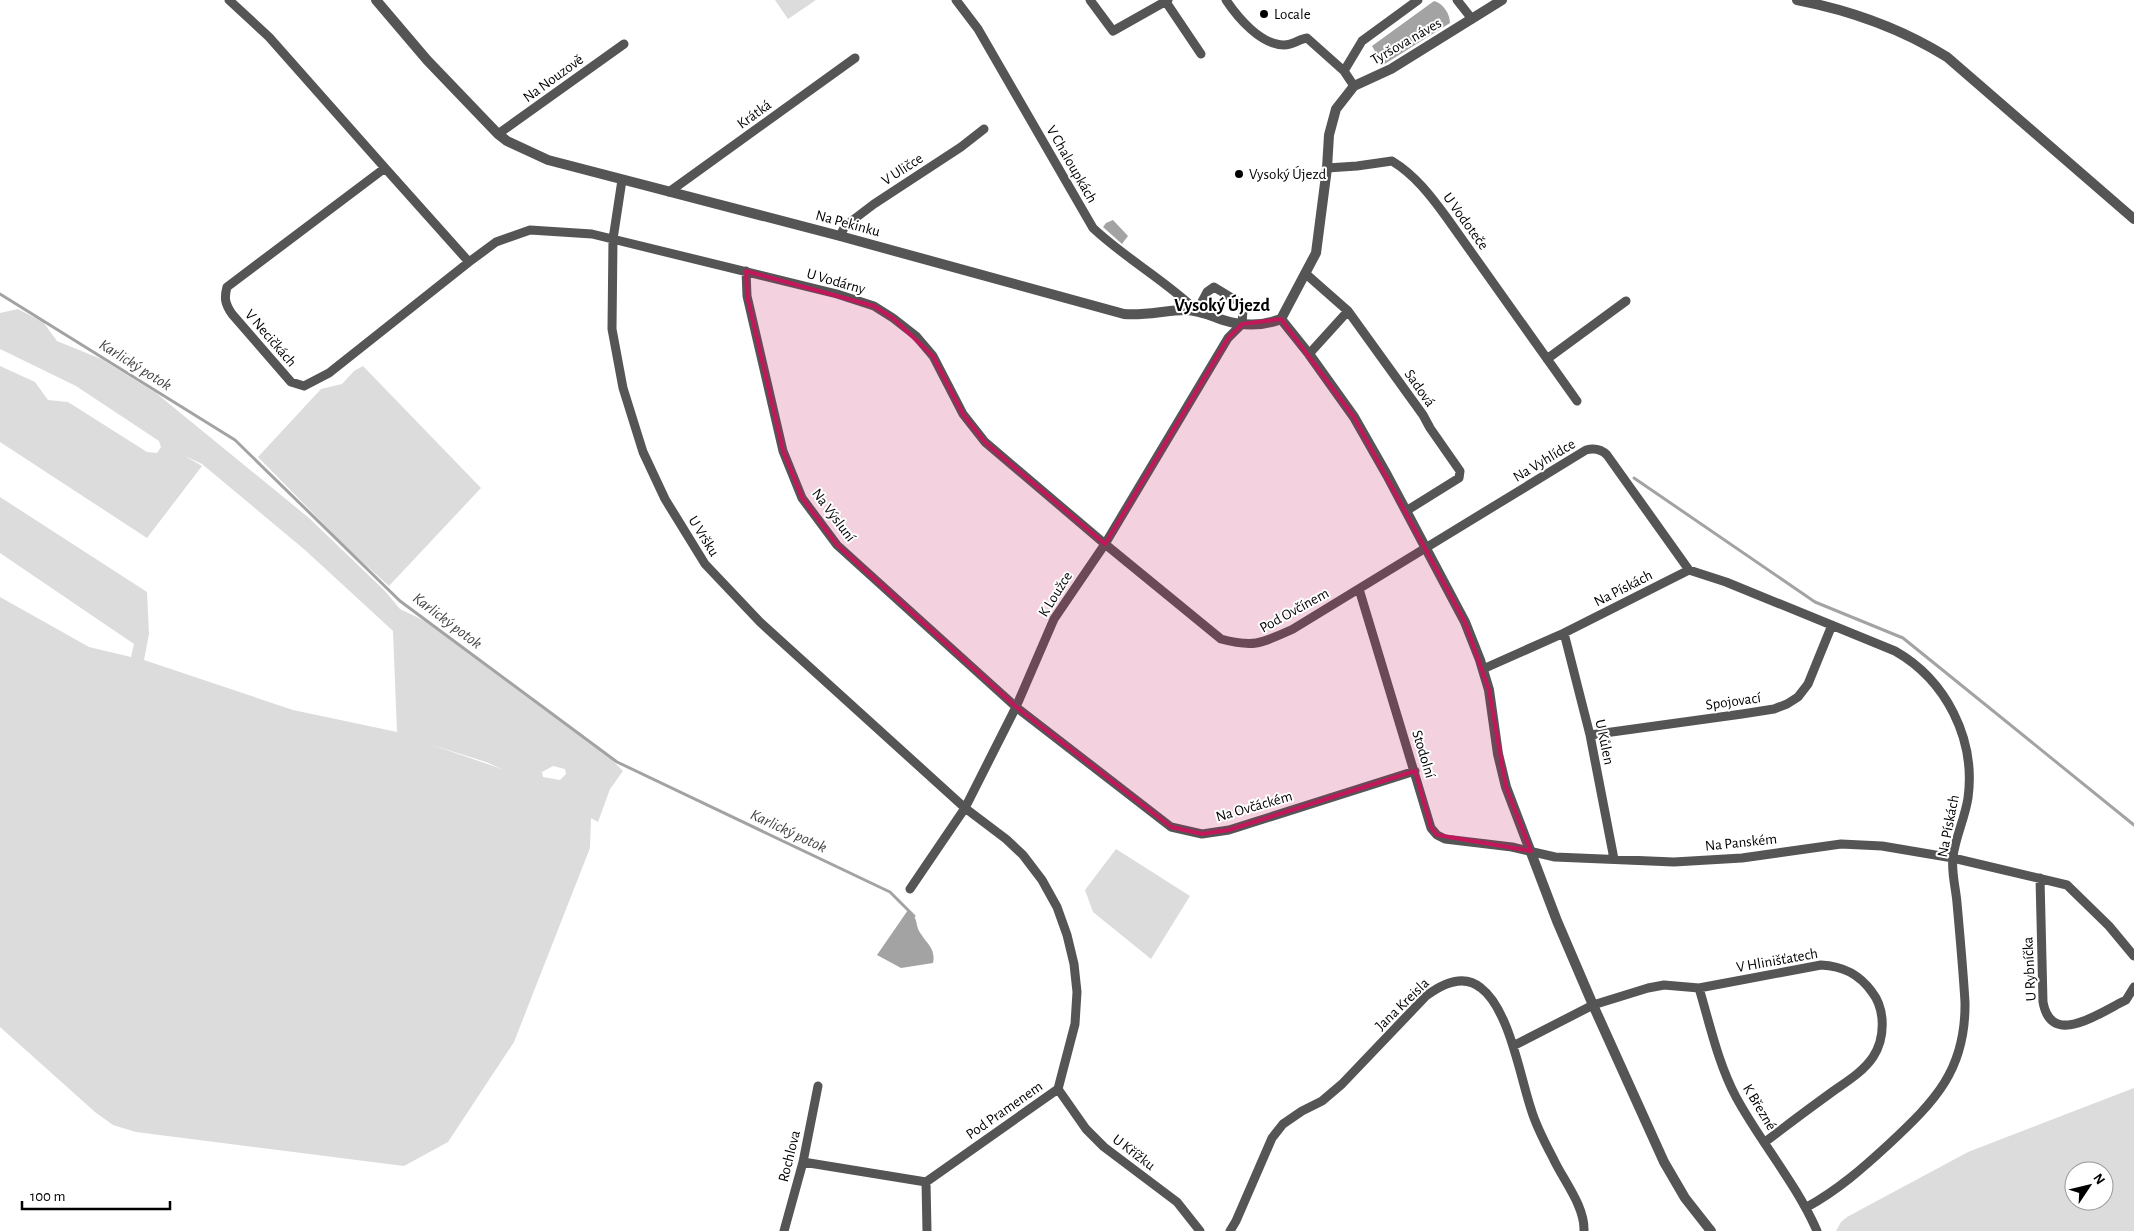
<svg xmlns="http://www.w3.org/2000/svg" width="2134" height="1231" font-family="'Alegreya Sans',sans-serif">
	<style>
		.green { fill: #dcdcdc; fill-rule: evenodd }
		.water { fill: #a3a3a3 }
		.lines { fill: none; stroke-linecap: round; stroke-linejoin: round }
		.stream { stroke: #a3a3a3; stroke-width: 3 }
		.minor { stroke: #555; stroke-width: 9 }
		.tertiary { stroke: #555; stroke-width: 10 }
		.marked { fill: #c2185b; fill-opacity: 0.2; stroke: #c2185b; stroke-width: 4; stroke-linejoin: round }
		.poi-dot { fill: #000; stroke: #fff; stroke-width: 2 }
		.labels { text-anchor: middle; stroke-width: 4; stroke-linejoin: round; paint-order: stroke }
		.poi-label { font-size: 15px; fill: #000; stroke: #fff; text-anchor: start }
		.street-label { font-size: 15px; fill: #000; stroke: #fff }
		.water-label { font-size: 16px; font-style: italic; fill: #444; stroke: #fff }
		.quarter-label { font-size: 18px; font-weight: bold; fill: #000; stroke: #fff }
	</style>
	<rect width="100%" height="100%" fill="#fff"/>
	<path class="green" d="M775,0H816L788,19Z
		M18,309L43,322L57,341L101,359L156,393L309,518L385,591L400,609L425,621L611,759L623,771L610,789L598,822L591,818L590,848L514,1042L448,1142L404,1166L136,1132L113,1125L95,1112L0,1027V597L89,647L131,657L134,644L0,553V497L147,592L149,634L144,660L293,710L397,732L393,631L305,550L202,464L185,456L202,466L147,538L0,442V366L35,382L48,400L68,402L147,452L157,453L161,447L159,441L76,386L0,349V313ZM429,744L486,762L502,769ZM553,766L565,769L566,774L560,780L543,777L542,772Z
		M363,366L481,488L389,586L348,549L258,457L321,389L342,384L354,371Z
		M1116,849L1190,896L1151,959L1093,912L1085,890Z
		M2134,1088V1231H1836L1841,1222L1847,1217L1968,1152ZM2074,1171H2104V1201H2074Z"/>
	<path class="water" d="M1434,1C1443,3 1450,14 1450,23L1383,65L1372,46Z
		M1113,220L1128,236L1122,244L1103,227L1106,223Z
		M908,910C920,920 914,924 921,934C927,944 936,949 933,963L901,968L877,955Z"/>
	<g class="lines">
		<path class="stream" d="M0,294L235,440L400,601L617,762L890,892L914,916
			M1634,478L1815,602L1903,638L2134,825"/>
		<path class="minor" d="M229,0L269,37L385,168
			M1090,0L1113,31L1168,0
			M1226,0C1238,18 1261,45 1284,45C1293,45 1299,39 1307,38L1344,71
			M1457,0L1472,19
			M1166,2L1201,54
			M1354,86L1344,71L1362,41L1418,0
			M498,134L624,44
			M1327,168L1357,166L1392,161C1415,175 1431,196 1447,218L1577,401
			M622,180L613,239L612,329L623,388L643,452L665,499L705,564L760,622L965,808L1006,839L1023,855L1042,880L1057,907L1067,935L1074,964L1077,992L1075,1024L1058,1089L926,1182L803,1162
			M669,192L855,58
			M840,236L845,226L874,204L961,147L984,129
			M469,262L385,168L227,287C224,298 225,304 232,314L291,382L304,386L329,373L469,262L496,242L530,230L592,234L837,294L874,306L893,318L916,336L933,356L963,414L985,442L1105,544L1221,639C1255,648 1262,643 1293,629L1586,450C1594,448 1601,449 1607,455L1689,570
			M746,271L747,296L783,451L802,498L837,545L1016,707L1171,827L1202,834L1229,830L1415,771
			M1306,274L1348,311L1423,415L1430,428L1460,471L1459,478L1406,511
			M1309,354L1348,311
			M1547,359L1626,301
			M1359,589L1431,828L1437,835L1445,839L1512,847L1555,857L1674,862L1742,858L1841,844L1882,846L1953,858L2067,885L2109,926L2134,956
			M1564,633L1590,735L1614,859
			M1483,669L1564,633L1689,570L1726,582L1895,651C1946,680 1976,739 1968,798C1965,818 1955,838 1953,857C1951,872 1956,889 1957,903C1960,936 1963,969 1965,1002C1966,1070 1935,1101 1889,1144C1863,1168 1838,1190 1807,1207
			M1590,735L1742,714L1774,709L1787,704L1798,697L1808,684L1832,625
			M2040,878L2043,1002C2051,1046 2095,1016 2120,1003L2126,1000L2134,987
			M910,889L965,808L1016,707L1054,619L1105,544L1228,338L1242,324L1243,310L1237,301L1214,287L1207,292L1197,311C1165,280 1126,259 1093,228L978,29L956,0
			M1699,988C1710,1025 1718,1063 1736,1097C1761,1143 1796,1183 1817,1231
			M1513,1046L1593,1005L1648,988L1664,985L1699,988L1821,965C1843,966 1859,974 1872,992C1886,1010 1885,1039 1873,1057C1863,1072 1846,1082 1832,1092C1810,1108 1787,1125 1765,1142
			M1058,1089L1086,1129L1104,1147L1177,1202L1200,1231
			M926,1182L927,1231
			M784,1231L803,1162L818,1086
			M1230,1231L1236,1221L1272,1138L1283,1124L1302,1111L1322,1101L1342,1084L1426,996C1442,984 1463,973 1481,988C1509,1009 1520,1076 1531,1109C1536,1126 1545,1143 1553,1158C1563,1180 1585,1206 1584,1231"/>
		<path class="tertiary" d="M376,0L427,60L498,134L507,141L548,160L840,236L1124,314C1146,316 1165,310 1186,310C1199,310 1211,316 1223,320C1242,326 1263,326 1281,319
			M1797,0C1849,10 1902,29 1947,57L2134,219
			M1281,319L1309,354L1354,417L1387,475L1465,622L1480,660L1489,690L1498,754L1506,787L1557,921L1593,1005L1664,1162L1685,1198L1711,1231
			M1281,319L1316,253L1327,168L1329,135L1336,109L1354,86L1391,69L1502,0"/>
	</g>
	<path class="marked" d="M746,271L874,306L893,318L933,356L963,414L985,442L1105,544L1228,338L1242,324L1281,319L1354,417L1465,622L1489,690L1506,787L1531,851L1437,835L1431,828L1415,771L1229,830L1202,834L1171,827L1016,707L837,545L802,498L783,451L747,296Z"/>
	<g class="poi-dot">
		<circle cx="1264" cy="14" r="5"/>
		<circle cx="1239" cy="174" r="5"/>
	</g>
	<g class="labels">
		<g class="poi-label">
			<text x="1274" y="19">Locale</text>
			<text x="1249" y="179">Vysoký Újezd</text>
		</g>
		<g class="street-label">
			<text transform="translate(1406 41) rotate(-30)" y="5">Tyršova náves</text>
			<text transform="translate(553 78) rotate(-36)" y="5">Na Nouzově</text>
			<text transform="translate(754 114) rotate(-36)" y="5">Krátká</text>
			<text transform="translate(1072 164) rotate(60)" y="5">V Chaloupkách</text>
			<text transform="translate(902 169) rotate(-33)" y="5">V Uličce</text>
			<text transform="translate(1466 221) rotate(54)" y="5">U Vodoteče</text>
			<text transform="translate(848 223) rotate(15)" y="5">Na Pekinku</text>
			<text transform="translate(836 281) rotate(16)" y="5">U Vodárny</text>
			<text transform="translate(271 338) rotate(49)" y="5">V Necičkách</text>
			<text transform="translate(1420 388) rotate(55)" y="5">Sadová</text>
			<text transform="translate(1544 460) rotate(-31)" y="5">Na Vyhlídce</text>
			<text transform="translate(834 515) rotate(53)" y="5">Na Výsluní</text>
			<text transform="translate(704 536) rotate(58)" y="5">U Vršku</text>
			<text transform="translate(1623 588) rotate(-27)" y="5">Na Pískách</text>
			<text transform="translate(1055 594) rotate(-58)" y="5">K Loužce</text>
			<text transform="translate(1294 610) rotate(-29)" y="5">Pod Ovčínem</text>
			<text transform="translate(1733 701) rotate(-8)" y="5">Spojovací</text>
			<text transform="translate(1605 742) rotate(78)" y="5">U Kůlen</text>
			<text transform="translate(1424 754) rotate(73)" y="5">Stodolní</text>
			<text transform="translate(1254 806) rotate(-16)" y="5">Na Ovčáckém</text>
			<text transform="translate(1948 826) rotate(-79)" y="5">Na Pískách</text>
			<text transform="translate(1741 842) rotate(-6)" y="5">Na Panském</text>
			<text transform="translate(1777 960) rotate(-10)" y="5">V Hlinišťatech</text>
			<text transform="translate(2029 969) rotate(-93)" y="5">U Rybníčka</text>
			<text transform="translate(1402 1004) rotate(-44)" y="5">Jana Kreisla</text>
			<text transform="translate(1760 1107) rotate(59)" y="5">K Březné</text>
			<text transform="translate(1004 1110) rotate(-35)" y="5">Pod Pramenem</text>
			<text transform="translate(1134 1152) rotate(37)" y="5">U Křížku</text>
			<text transform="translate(789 1156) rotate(-76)" y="5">Rochlova</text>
		</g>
		<g class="water-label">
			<text transform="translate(136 364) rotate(32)" y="6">Karlický potok</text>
			<text transform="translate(448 620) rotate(37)" y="6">Karlický potok</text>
			<text transform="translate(789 830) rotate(25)" y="6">Karlický potok</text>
		</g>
		<g class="quarter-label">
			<text x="1222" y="311">Vysoký Újezd</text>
		</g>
	</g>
	<g transform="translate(2089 1186) rotate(55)"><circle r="24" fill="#ffffff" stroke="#999999"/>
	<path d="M0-4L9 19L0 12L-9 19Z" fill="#000000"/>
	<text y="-8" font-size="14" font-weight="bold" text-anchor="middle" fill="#000000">N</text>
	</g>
	<path d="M22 1201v8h148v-8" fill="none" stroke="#000000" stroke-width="2.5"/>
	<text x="30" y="1201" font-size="15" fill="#000000" stroke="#ffffff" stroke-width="4" paint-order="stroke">100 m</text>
</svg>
